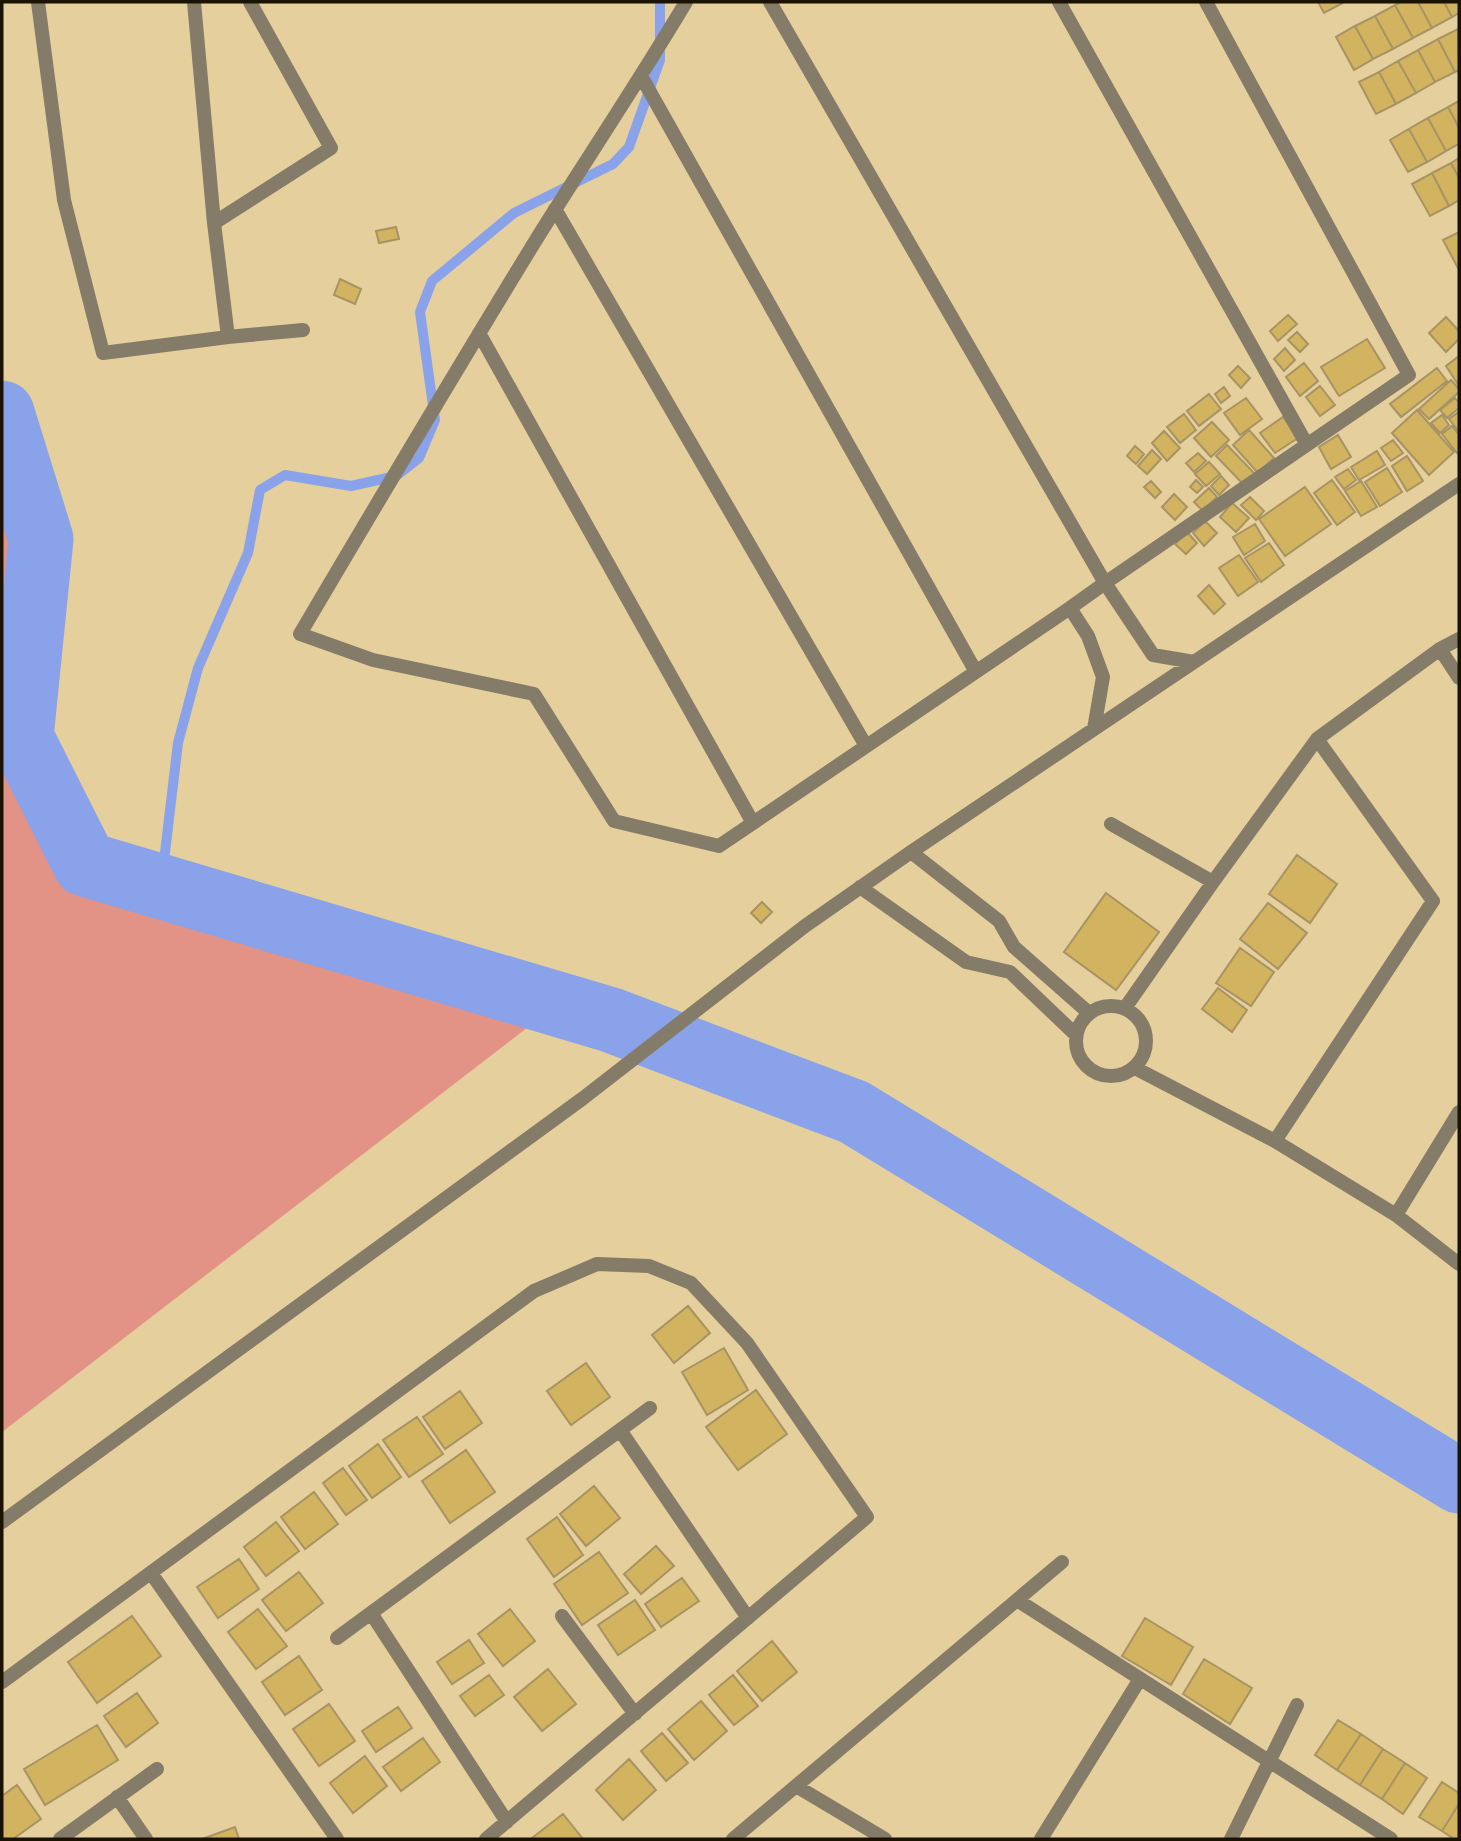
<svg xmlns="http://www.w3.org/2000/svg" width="1461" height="1841" font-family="'Archivo Narrow',sans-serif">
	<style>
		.green { fill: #e39286 }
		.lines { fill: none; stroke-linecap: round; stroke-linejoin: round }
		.stream { stroke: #89a2ea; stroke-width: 10 }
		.river { stroke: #89a2ea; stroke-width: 65 }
		.building { fill: #d2b360; stroke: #a79363; stroke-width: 2 }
		.minor { stroke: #847c68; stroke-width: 14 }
	</style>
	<rect width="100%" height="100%" fill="#e4cf9d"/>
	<path class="green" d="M2,406L41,539L21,737L85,863L558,1004L2,1432Z"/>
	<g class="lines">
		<path class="stream" d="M161,886L178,743L198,668L248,553L260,490L285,475L351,486L396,476L419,458L435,420L420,312L432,281L514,213L613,164L629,147L660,60V2"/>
		<path class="river" d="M2,413L41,539L21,737L85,864L611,1020L854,1112L1459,1481"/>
	</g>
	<path class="building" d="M1318,2H1343V3L1324,13Z
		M1401,2H1418L1432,28L1413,38L1395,5Z
		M1418,2H1444L1452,17L1432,28Z
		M1444,2H1459V13L1452,17Z
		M1395,5L1413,38L1393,49L1375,16Z
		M1375,16L1393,49L1373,59L1355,26Z
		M1355,26L1373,59L1354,70L1336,37Z
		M1458,29L1459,70L1455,72L1438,39Z
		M1438,39L1455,72L1435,82L1418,50Z
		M1418,50L1435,82L1416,93L1398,61Z
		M1398,61L1416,93L1396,104L1379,72Z
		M1379,72L1396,104L1376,114L1359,82Z
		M1459,101V128L1448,107Z
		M1448,107L1459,128V144L1446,151L1428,118Z
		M1428,118L1446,151L1427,162L1409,129Z
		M1409,129L1427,162L1408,172L1390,140Z
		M1459,158V178L1451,163Z
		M1451,163L1459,178V200L1449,206L1432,173Z
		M1432,173L1449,206L1430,216L1412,184Z
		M396,227L399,239L379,243L376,231Z
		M1459,232V270L1443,240Z
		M340,279L361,289L355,304L334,295Z
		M1288,315L1297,324L1278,341L1270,331Z
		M1446,317L1459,331V339L1446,352L1429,333Z
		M1297,332L1308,344L1300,352L1288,340Z
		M1367,339L1385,368L1339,396L1321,367Z
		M1285,348L1295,360L1284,371L1274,359Z
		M1459,356V386L1446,366Z
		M1304,363L1318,381L1300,396L1286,377Z
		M1238,366L1250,378L1241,388L1229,375Z
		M1437,368L1447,381L1401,417L1390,404Z
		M1451,380L1459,389V392L1429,419L1419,409Z
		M1320,386L1335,405L1320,416L1306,397Z
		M1224,387L1230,396L1221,403L1215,394Z
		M1209,394L1221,409L1199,426L1187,411Z
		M1246,398L1262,419L1240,435L1224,413Z
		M1455,398L1459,403V408L1447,418L1440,410Z
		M1417,410L1454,452L1429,475L1392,433Z
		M1459,412V432L1449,419Z
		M1184,414L1196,430L1180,443L1167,427Z
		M1442,415L1449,425L1440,433L1431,423Z
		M1283,417L1298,438L1275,453L1260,433Z
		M1212,422L1229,440L1211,457L1194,438Z
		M1452,426L1459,435V451L1457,453L1442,434Z
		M1249,430L1274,458L1258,473L1233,445Z
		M1164,431L1180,448L1167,461L1152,443Z
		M1338,435L1351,457L1331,469L1319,447Z
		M1393,440L1403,453L1391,461L1381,448Z
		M1227,445L1255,474L1244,485L1216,456Z
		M1135,446L1144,454L1136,464L1127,456Z
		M1152,450L1161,459L1147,474L1138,466Z
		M1377,451L1385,465L1359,480L1351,467Z
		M1198,453L1206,461L1194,472L1186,463Z
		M1407,456L1423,481L1407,491L1392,466Z
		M1209,462L1220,474L1206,486L1195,474Z
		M1387,468L1402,492L1380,506L1365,482Z
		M1348,469L1356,480L1344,489L1335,477Z
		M1221,476L1229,485L1219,495L1211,486Z
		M1196,480L1203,487L1197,493L1190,487Z
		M1332,480L1355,512L1337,525L1314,493Z
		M1151,481L1161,492L1155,498L1144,487Z
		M1361,481L1377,507L1361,516L1345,491Z
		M1305,487L1331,524L1285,556L1259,519Z
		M1209,488L1217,497L1203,511L1194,502Z
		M1174,494L1187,507L1175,520L1162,507Z
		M1250,497L1264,511L1256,520L1241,505Z
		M1232,503L1249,518L1236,532L1220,517Z
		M1205,521L1217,533L1204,546L1193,533Z
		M1255,524L1265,541L1244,555L1233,537Z
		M1187,532L1197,543L1186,554L1175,544Z
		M1269,543L1284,565L1261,582L1245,558Z
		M1239,555L1258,582L1238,596L1219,568Z
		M1209,585L1225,604L1214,614L1198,596Z
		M1297,855L1337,884L1310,923L1269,894Z
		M1106,893L1159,932L1116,990L1064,952Z
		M762,902L772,912L761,923L751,913Z
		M1268,903L1307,933L1278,969L1240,939Z
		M1240,948L1274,972L1251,1006L1216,983Z
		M1218,988L1247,1010L1232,1032L1202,1009Z
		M688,1306L710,1333L674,1363L652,1335Z
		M724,1348L748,1390L707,1415L682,1372Z
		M586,1363L610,1397L571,1425L547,1391Z
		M756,1390L787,1434L738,1470L706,1427Z
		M460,1391L482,1423L445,1449L423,1417Z
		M417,1417L443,1454L409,1477L383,1440Z
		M378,1444L401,1477L372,1498L349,1466Z
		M466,1450L495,1492L450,1523L422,1481Z
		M343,1468L367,1500L346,1515L323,1483Z
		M594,1486L620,1518L586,1546L560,1514Z
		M314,1492L338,1524L305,1549L281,1517Z
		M557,1517L583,1555L554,1577L527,1539Z
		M276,1522L299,1551L266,1576L244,1547Z
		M656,1546L674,1566L641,1594L624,1574Z
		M599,1552L628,1593L582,1625L554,1584Z
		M239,1559L259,1589L218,1618L197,1587Z
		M299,1572L323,1603L286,1631L262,1600Z
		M682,1578L699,1601L661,1627L645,1604Z
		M635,1600L655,1630L618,1655L598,1625Z
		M258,1609L287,1646L256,1669L228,1632Z
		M510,1609L535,1641L503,1666L478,1634Z
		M132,1616L161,1656L97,1703L68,1662Z
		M1145,1618L1193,1647L1171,1685L1122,1656Z
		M469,1640L484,1663L452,1684L437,1662Z
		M772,1641L797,1672L762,1701L737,1671Z
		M299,1656L322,1690L285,1715L262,1682Z
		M1204,1659L1252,1688L1230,1724L1183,1694Z
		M548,1669L576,1704L542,1731L514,1697Z
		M489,1675L504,1695L475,1716L460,1696Z
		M733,1675L758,1706L734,1725L709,1695Z
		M137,1693L158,1723L126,1747L104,1716Z
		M701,1701L727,1731L694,1760L668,1729Z
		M329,1704L355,1741L319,1766L293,1729Z
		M398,1707L412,1728L376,1752L362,1731Z
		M1338,1720L1361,1734L1337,1770L1315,1755Z
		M97,1725L118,1760L45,1805L24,1769Z
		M662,1733L688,1763L666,1781L641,1751Z
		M1361,1734L1383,1749L1360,1785L1337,1770Z
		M423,1738L440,1762L401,1791L383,1767Z
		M1383,1749L1405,1763L1382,1799L1360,1785Z
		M365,1756L387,1786L353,1813L330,1783Z
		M629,1759L656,1790L623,1820L596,1790Z
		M1405,1763L1427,1778L1403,1814L1382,1799Z
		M1442,1782L1459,1793V1804L1442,1831L1419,1817Z
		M17,1785L41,1819L13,1839H2V1796Z
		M1459,1804V1839H1454L1442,1831Z
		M563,1814L583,1839H534L532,1838Z
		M235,1827L239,1839H202Z"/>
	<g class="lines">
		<path class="minor" d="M38,2L64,200L103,353L228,337L303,330
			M194,2L214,223L228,337
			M686,2C639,81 588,157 539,235C458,367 379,500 300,634L373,660L534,694L614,821L719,846L1070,608L1105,583L1153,655L1194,662
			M770,2L1105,583L1409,375L1206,2
			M1059,2L1307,445
			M641,76L976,672
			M555,209L866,746
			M214,223L331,148L250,2
			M479,333L753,823
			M1070,608L1088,636L1103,677L1094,729
			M1440,649L1459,678
			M1111,824L1213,882
			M911,852L999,921L1014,947L1089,1013
			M860,887L966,962L1010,972L1076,1035
			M1076 1041a35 35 0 1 1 70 0a35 35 0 1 1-70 0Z
			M1125,1008L1213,882L1317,739L1440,649L1459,639
			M1135,1068L1275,1141L1396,1215L1459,1264
			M1275,1141L1433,901L1317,739
			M1396,1215L1459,1112
			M620,1430L748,1618
			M2,1522L582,1099L805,926L911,852L1459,484
			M151,1573L337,1839
			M1017,1600L1391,1839
			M371,1613L507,1822
			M562,1616L635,1714
			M337,1638L650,1408
			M2,1682L534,1291L597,1264L649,1266L691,1283L747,1343L867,1517L486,1839
			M796,1786L885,1839
			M117,1797L146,1839
			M60,1839L157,1769
			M733,1839L1062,1562
			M1041,1839L1140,1679
			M1231,1839L1297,1705"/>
	</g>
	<rect width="1461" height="1841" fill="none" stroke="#1a1302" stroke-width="7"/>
</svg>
